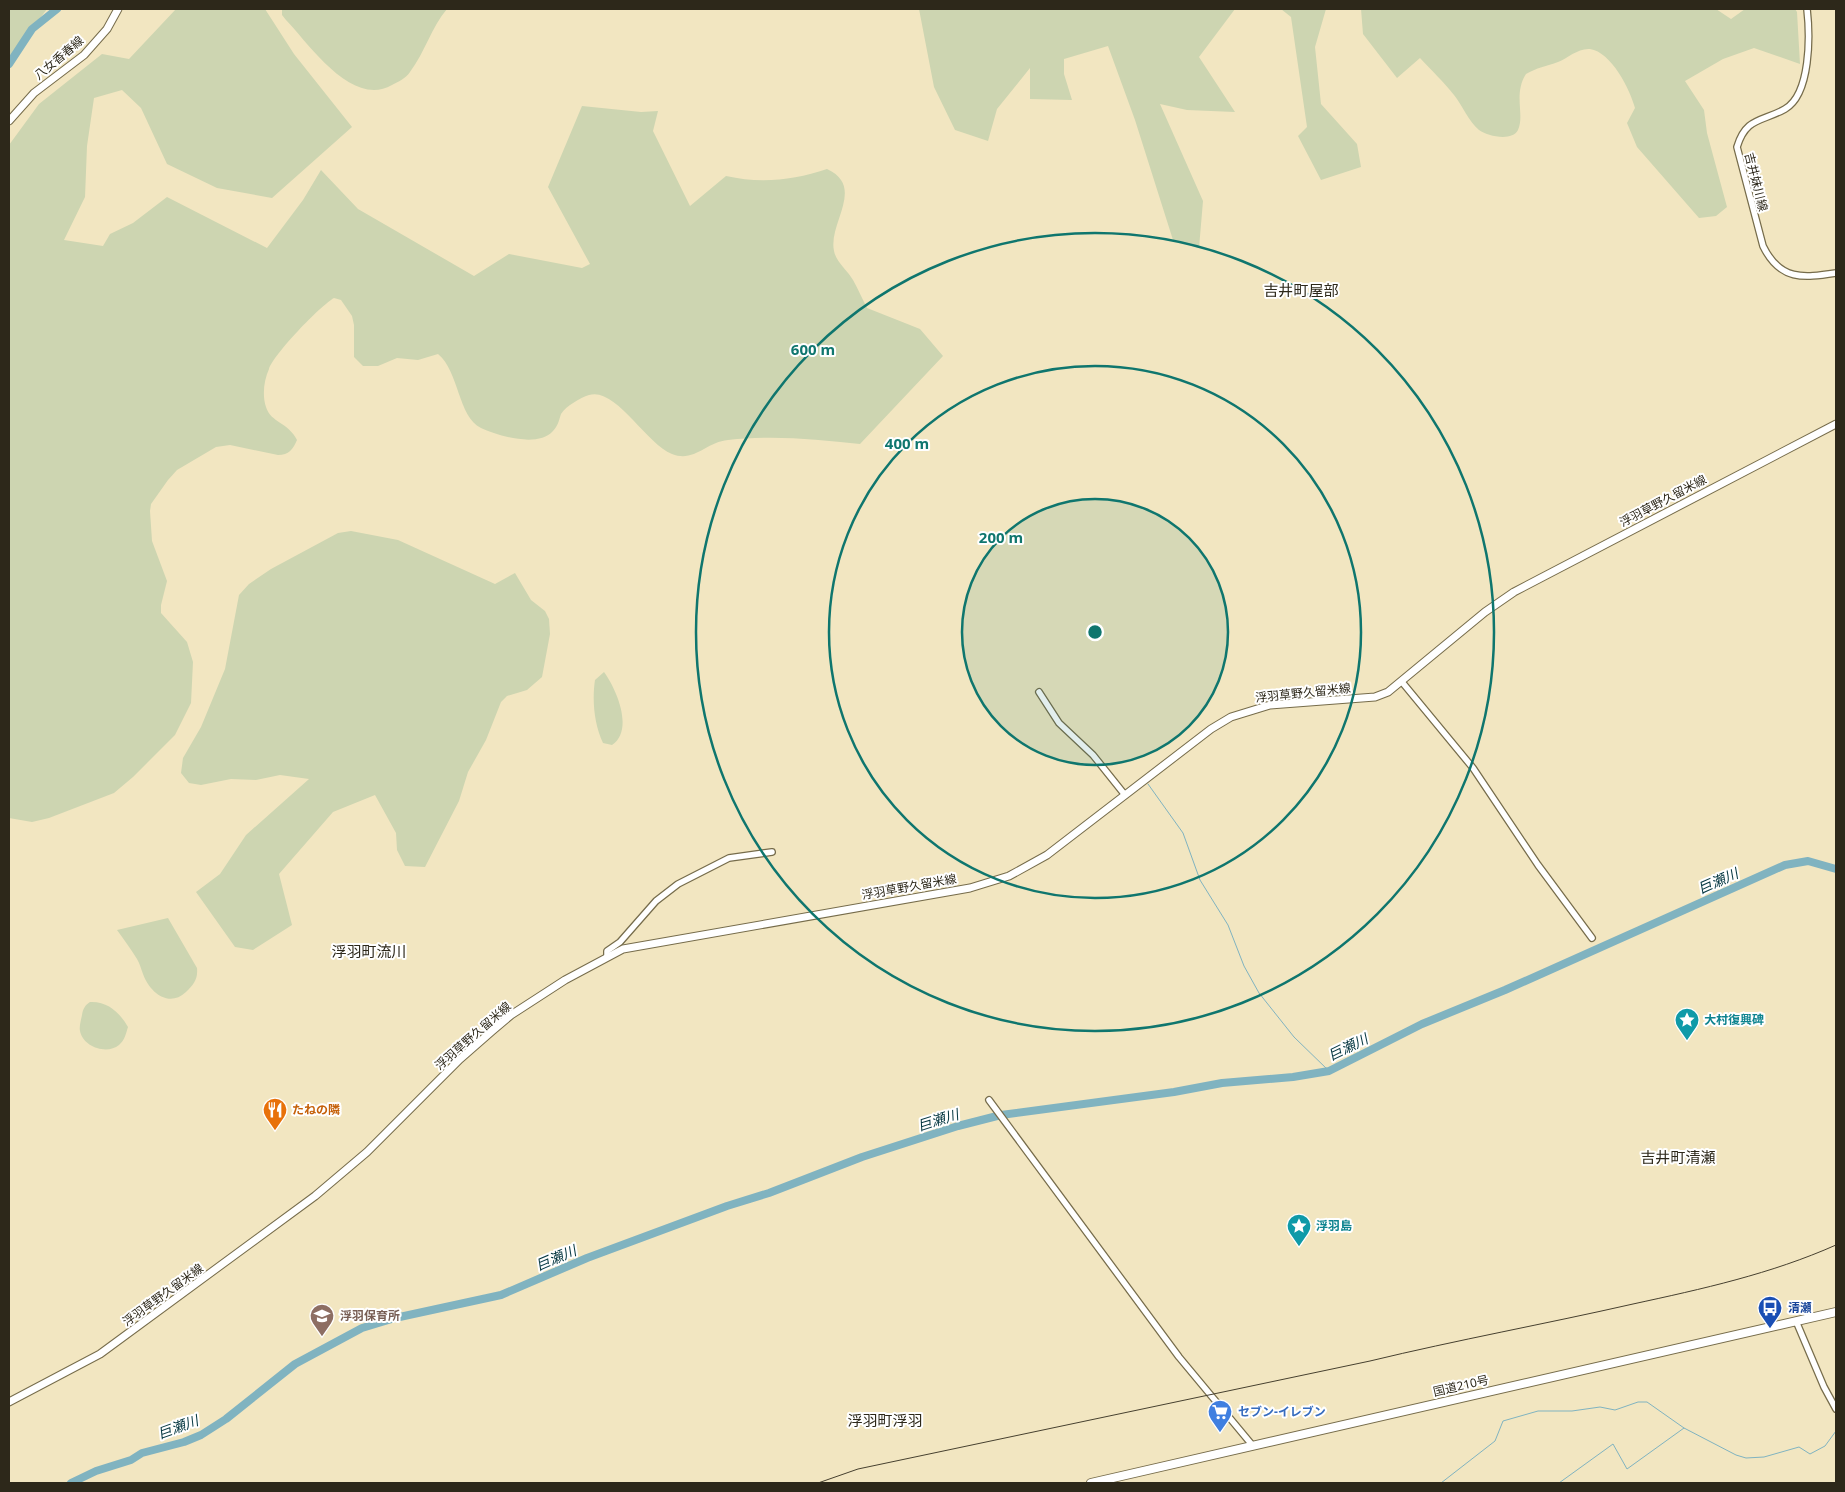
<svg xmlns="http://www.w3.org/2000/svg" width="1845" height="1492" font-family="'Noto Sans','Noto Sans JP',sans-serif">
	<style>
		.green { fill: #cdd5b1 }
		.lines { fill: none; stroke-linecap: round; stroke-linejoin: round }
		.stream { stroke: #80b3c0; stroke-width: 1 }
		.river { stroke: #80b3c0; stroke-width: 8 }
		.secondary-casing { stroke: #766c4b; stroke-width: 8 }
		.primary-casing { stroke: #766c4b; stroke-width: 9 }
		.highway-casing { stroke: #766c4b; stroke-width: 10 }
		.secondary { stroke: #fff; stroke-width: 5.5 }
		.primary { stroke: #fff; stroke-width: 7 }
		.highway { stroke: #fff; stroke-width: 8 }
		.rail { stroke: #46402f; stroke-width: 1 }
		.ring { fill: none; stroke: #0f766e; stroke-width: 2.5 }
		.labels { text-anchor: middle; stroke-width: 4; stroke-linejoin: round; paint-order: stroke }
		.street-label { font-size: 12px; fill: #2d281a; stroke: #fff }
		.culture-label { font-size: 12px; font-weight: bold; fill: #0d838f; stroke: #fff; text-anchor: start }
		.food-label { font-size: 12px; font-weight: bold; fill: #c56008; stroke: #fff; text-anchor: start }
		.transit-label { font-size: 12px; font-weight: bold; fill: #164399; stroke: #fff; text-anchor: start }
		.education-label { font-size: 12px; font-weight: bold; fill: #785e54; stroke: #fff; text-anchor: start }
		.shop-label { font-size: 12px; font-weight: bold; fill: #366cbe; stroke: #fff; text-anchor: start }
		.water-label { font-size: 14px; font-style: italic; fill: #043640; stroke: #fff }
		.quarter-label { font-size: 15px; fill: #2d281a; stroke: #fff }
		.centre { fill: #0f766e; stroke: #fff; stroke-width: 2.5 }
		.ring-label { font-size: 15px; text-anchor: middle; font-weight: bold; fill: #0f766e; stroke: #fff; stroke-width: 4; stroke-linejoin: round; paint-order: stroke }
	</style>
	<rect width="100%" height="100%" fill="#f2e6c1"/>
	<path class="green" d="M9,9H47L9,59Z
		M176,9H265L294,54L352,127L272,198L217,188L167,164L141,108L122,90L94,98L87,146L85,197L64,240L103,246L110,234L133,223L167,197L267,248L303,200L321,170L358,209L474,276L509,254L582,268L590,264L548,187L582,106L641,112L658,111L653,131L690,206L726,176C761,184 794,180 827,169C866,187 828,223 834,251C836,262 848,271 853,280C858,289 862,298 867,308L920,329L943,356L860,444C816,439 772,435 728,440C706,442 694,463 672,454C645,443 616,387 589,395C580,398 566,406 561,414C559,420 558,426 553,431C538,448 498,436 481,428C458,417 459,371 438,354L418,360L397,358L378,366H363L354,357V325L352,316L341,300L334,298C320,306 274,354 269,369C264,380 262,395 266,407C271,423 288,422 297,440C293,449 289,455 278,455L230,445L216,447L177,470L168,480L151,504L150,511L152,541L167,581L161,605V613L187,642L193,662L191,703L175,735L133,777L114,793L49,818L32,822L9,818V145L39,104L102,54L129,59Z
		M282,9H447C431,28 425,52 410,72C406,78 398,82 392,85C352,108 310,45 286,20L282,15Z
		M919,9H1235L1199,57L1235,112L1187,110L1160,104L1203,201L1199,248L1173,240L1135,120L1108,46L1064,59V74L1072,100L1030,99V68L997,109L988,141L955,130L934,87Z
		M1281,9H1326L1315,47L1321,104L1357,144L1361,167L1321,180L1298,136L1307,127L1291,17Z
		M1361,9H1716L1731,19L1745,9H1795L1797,12L1800,64L1754,48L1723,59L1685,81L1704,110L1707,133L1727,207L1716,216L1699,218L1637,147L1627,123L1635,108C1630,89 1611,52 1590,49C1578,48 1568,58 1558,62C1547,66 1536,68 1526,74C1513,94 1525,115 1518,130C1512,142 1487,136 1479,130C1469,122 1462,105 1454,95C1444,82 1431,70 1420,58L1397,78L1363,34Z
		M351,531L398,540L495,584L515,573L531,600L545,611L549,619L550,634L542,677L527,690L507,696L501,702L486,740L468,772L459,801L425,867L405,866L397,850L396,833L375,795L333,812L279,874L292,925L253,950L235,947L196,892L220,874L246,835L309,779L280,775L256,780L231,779L201,785L189,783L181,773L183,758L201,727L225,669L239,595L249,584L271,569L338,533Z
		M604,672C617,690 634,730 612,745L603,743C594,724 592,700 595,680Z
		M168,918L197,968C198,979 194,984 186,992C169,1008 150,993 143,974C141,969 140,964 137,959C131,949 124,940 117,930Z
		M90,1002C108,1001 120,1013 128,1027C126,1033 125,1040 119,1045C107,1055 83,1047 80,1031C79,1027 81,1020 82,1015C83,1009 85,1005 90,1002Z"/>
	<g class="lines">
		<path class="stream" d="M1148,784L1183,833L1200,880L1228,925L1244,966L1259,993L1294,1037L1329,1071
			M1441,1483L1495,1441L1503,1421L1538,1411H1572L1600,1407L1615,1410L1638,1402H1647L1684,1428
			M1559,1483L1613,1444L1627,1469L1684,1428L1736,1455L1746,1458L1764,1457L1799,1447L1810,1454L1825,1446L1836,1431"/>
		<path class="river" d="M9,64L32,29L57,9
			M71,1483L96,1471L131,1460L142,1453L184,1442L201,1435L226,1419L295,1364L362,1328L395,1318L501,1295L587,1258L727,1206L769,1193L862,1157L958,1126L1001,1115L1174,1092L1222,1083L1293,1077L1329,1071L1422,1024L1505,990L1785,865L1808,861L1836,869"/>
		<defs>
			<path id="secondary" d="M1807,9C1810,35 1811,94 1785,109C1762,122 1746,117 1737,147L1763,246C1780,281 1803,278 1836,273
				M1402,682L1473,768L1538,865L1592,938
				M1039,692L1059,723L1093,755L1125,795
				M607,957V951L620,942L656,901L678,884L729,858L772,852
				M989,1100L1179,1357L1253,1446
				M1796,1321L1824,1387L1836,1409"/>
			<path id="primary" d="M9,121L34,93L84,55L107,29L118,9
				M9,1402L100,1354L315,1196L367,1152L460,1059L492,1031L511,1015L565,980L623,949L970,888L1009,876L1047,855L1211,729L1231,717L1270,705L1375,697L1388,692L1485,612L1514,592L1836,424"/>
			<path id="highway" d="M1091,1483L1836,1312"/>
		</defs>
		<use href="#secondary" class="secondary-casing"/>
		<use href="#primary" class="primary-casing"/>
		<use href="#highway" class="highway-casing"/>
		<use href="#secondary" class="secondary"/>
		<use href="#primary" class="primary"/>
		<use href="#highway" class="highway"/>
		<path class="rail" d="M818,1483L858,1469L1370,1361C1457,1340 1545,1324 1633,1304C1702,1289 1771,1274 1836,1245"/>
	</g>
	<circle cx="1095" cy="632" r="133" fill="#0f766e" fill-opacity=".12"/>
	<g class="ring">
		<circle cx="1095" cy="632" r="133"/>
		<circle cx="1095" cy="632" r="266"/>
		<circle cx="1095" cy="632" r="399"/>
	</g>
	<defs>
		<symbol id="sight-pin" viewBox="-11 -11 22 30"><path d="M0 17L-7.5 6A9.5 9.5 0 1 1 7.5 6Z" fill="#0f9aa8" stroke="#fff"/><path d="M0-6L1.8-2.2L6-1.7L2.9 1.2L3.7 5.4L0 3.3L-3.7 5.4L-2.9 1.2L-6-1.7L-1.8-2.2Z" fill="#fff"/></symbol>
		<symbol id="restaurant-pin" viewBox="-11 -11 22 30"><path d="M0 17L-7.5 6A9.5 9.5 0 1 1 7.5 6Z" fill="#e8710a" stroke="#fff"/><path d="M-5-6h1v4h1v-4h1v4h1v-4h1v5L-1.5 .5V6h-2V.5L-5-1ZM5-6V6H3V1.5H1.5Q1.5-4 5-6Z" fill="#fff"/></symbol>
		<symbol id="bus-pin" viewBox="-11 -11 22 30"><path d="M0 17L-7.5 6A9.5 9.5 0 1 1 7.5 6Z" fill="#1a4fb4" stroke="#fff"/><path d="M-5-6H5V4H4V6H2V4H-2V6H-4V4H-5ZM-3.5-4V0h7V-4ZM-3.5 1.2v1.5H-2V1.2ZM2 1.2v1.5H3.5V1.2Z" fill="#fff"/></symbol>
		<symbol id="school-pin" viewBox="-11 -11 22 30"><path d="M0 17L-7.5 6A9.5 9.5 0 1 1 7.5 6Z" fill="#8d6e63" stroke="#fff"/><path d="M0-5L7-2L0 1L-7-2ZM-4 1L0 2.5L4 1V4Q0 6-4 4Z" fill="#fff"/></symbol>
		<symbol id="supermarket-pin" viewBox="-11 -11 22 30"><path d="M0 17L-7.5 6A9.5 9.5 0 1 1 7.5 6Z" fill="#3f7fe0" stroke="#fff"/><path d="M-6-5.5h2.5l.6 2H6L4.5 2H-2.5L-4.4-4H-6ZM-1.5 3.2a1.3 1.3 0 1 0 .1 0ZM3 3.2a1.3 1.3 0 1 0 .1 0Z" fill="#fff"/></symbol>
	</defs>
	<g fill-rule="evenodd">
		<use href="#sight-pin" x="1673" y="1006" width="28" height="38"/>
		<use href="#restaurant-pin" x="261" y="1096" width="28" height="38"/>
		<use href="#sight-pin" x="1285" y="1212" width="28" height="38"/>
		<use href="#bus-pin" x="1756" y="1294" width="28" height="38"/>
		<use href="#school-pin" x="308" y="1302" width="28" height="38"/>
		<use href="#supermarket-pin" x="1206" y="1398" width="28" height="38"/>
	</g>
	<g class="labels">
		<g class="street-label">
			<text transform="translate(59 58) rotate(-40)" y="4">八女香春線</text>
			<text transform="translate(1756 182) rotate(76)" y="4">吉井妹川線</text>
			<text transform="translate(1663 501) rotate(-28)" y="4">浮羽草野久留米線</text>
			<text transform="translate(1303 693) rotate(-6)" y="4">浮羽草野久留米線</text>
			<text transform="translate(909 887) rotate(-10)" y="4">浮羽草野久留米線</text>
			<text transform="translate(473 1036) rotate(-41)" y="4">浮羽草野久留米線</text>
			<text transform="translate(163 1295) rotate(-36)" y="4">浮羽草野久留米線</text>
			<text transform="translate(1461 1386) rotate(-13)" y="4">国道210号</text>
		</g>
		<g class="culture-label">
			<text x="1704" y="1024">大村復興碑</text>
			<text x="1316" y="1230">浮羽島</text>
		</g>
		<g class="food-label">
			<text x="292" y="1114">たねの隣</text>
		</g>
		<g class="transit-label">
			<text x="1788" y="1312">清瀬</text>
		</g>
		<g class="education-label">
			<text x="340" y="1320">浮羽保育所</text>
		</g>
		<g class="shop-label">
			<text x="1238" y="1416">セブン-イレブン</text>
		</g>
		<g class="water-label">
			<text transform="translate(1718 881) rotate(-24)" y="5">巨瀬川</text>
			<text transform="translate(1348 1047) rotate(-26)" y="5">巨瀬川</text>
			<text transform="translate(938 1120) rotate(-17)" y="5">巨瀬川</text>
			<text transform="translate(556 1258) rotate(-23)" y="5">巨瀬川</text>
			<text transform="translate(178 1427) rotate(-20)" y="5">巨瀬川</text>
		</g>
		<g class="quarter-label">
			<text x="1301" y="296">吉井町屋部</text>
			<text x="369" y="957">浮羽町流川</text>
			<text x="1678" y="1163">吉井町清瀬</text>
			<text x="885" y="1426">浮羽町浮羽</text>
		</g>
	</g>
	<circle cx="1095" cy="632" r="8" class="centre"/>
	<g class="ring-label">
		<text x="813" y="355">600 m</text>
		<text x="907" y="449">400 m</text>
		<text x="1001" y="543">200 m</text>
	</g>
	<rect width="1845" height="1492" fill="none" stroke="#2d281a" stroke-width="20"/>
</svg>
